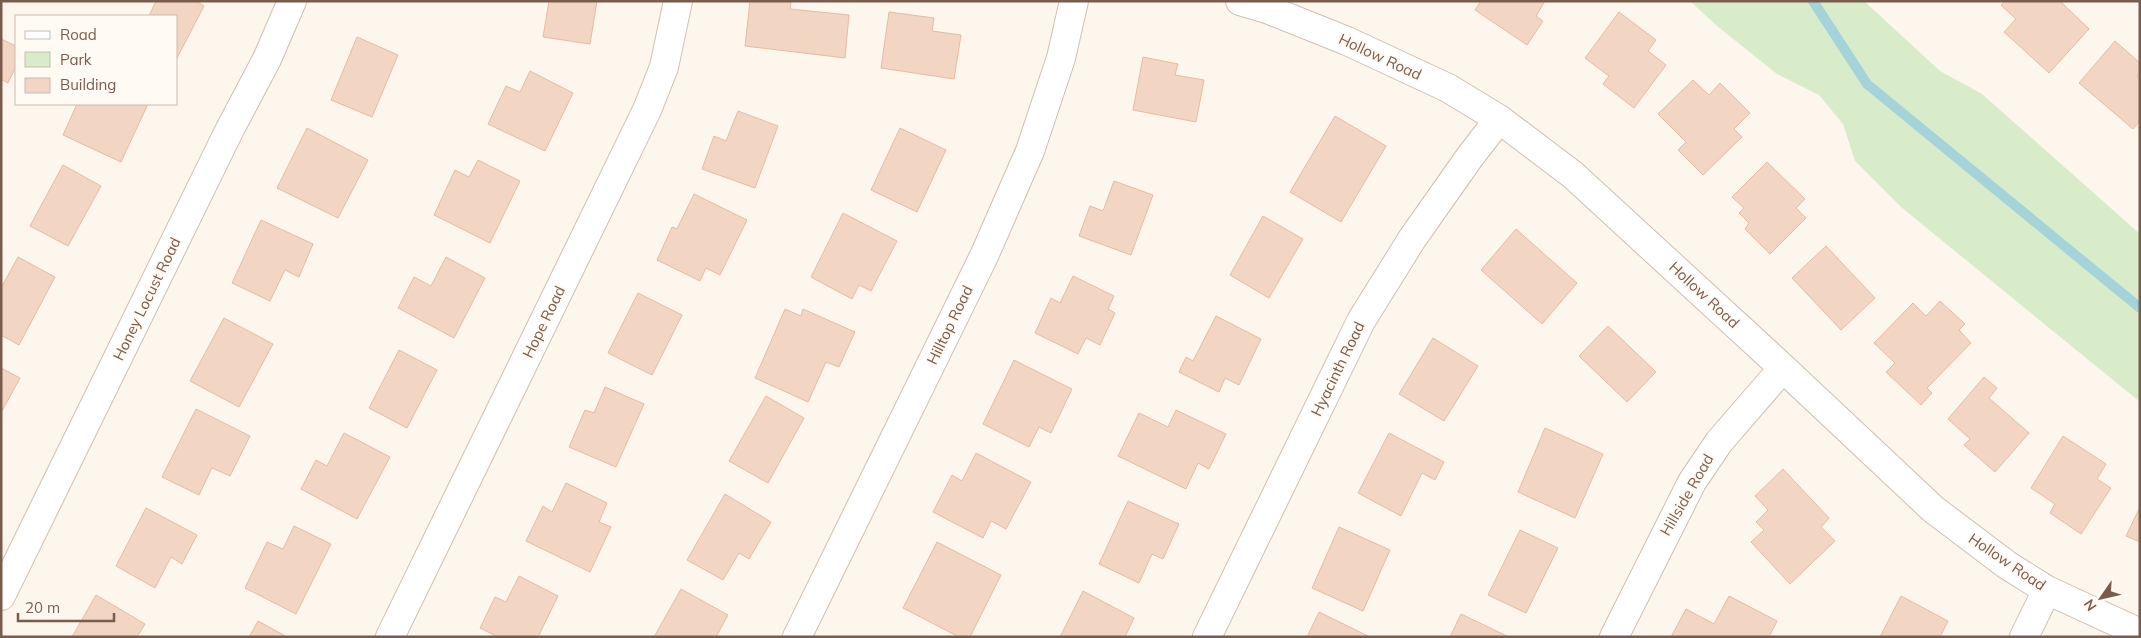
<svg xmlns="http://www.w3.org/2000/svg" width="2141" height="638" font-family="Mulish,sans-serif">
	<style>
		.green { fill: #d8ecc9 }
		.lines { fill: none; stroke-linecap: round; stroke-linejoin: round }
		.stream { stroke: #a5d3da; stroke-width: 10 }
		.building { fill: #f3d5c3; stroke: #e6bba3 }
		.minor-casing { stroke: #d1beb0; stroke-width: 30 }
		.minor { stroke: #fff; stroke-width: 28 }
		.labels { text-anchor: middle; stroke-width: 4.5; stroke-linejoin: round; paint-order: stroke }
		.street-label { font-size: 15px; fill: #7a5c4d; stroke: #fffaf3 }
	</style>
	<rect width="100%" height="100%" fill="#fdf6ec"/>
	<path class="green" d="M1690,1H1864L1940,71L1982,94L2140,234V402L1901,207L1855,161L1843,124L1819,95L1777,74L1717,26Z"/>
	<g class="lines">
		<path class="stream" d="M1813,1L1867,84L2140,308"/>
	</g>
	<path class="building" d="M156,1H196L204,6L176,60V16H149Z
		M549,1H597L590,44L543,37Z
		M750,1H791L790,9L849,15L845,58L745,46Z
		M1481,1H1545L1536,16L1543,21L1527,45L1475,10Z
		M2005,1H2063L2062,3L2089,29L2049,73L2004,32L2016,19L2001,5Z
		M889,12L934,18L932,31L961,35L954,79L881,68Z
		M1619,12L1656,40L1648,51L1666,65L1634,108L1603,84L1609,76L1585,58Z
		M357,37L398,55L372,117L331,100Z
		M1,39L16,46V66L8,83L1,79Z
		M2115,41L2140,63V73L2137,76L2140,79V121L2133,129L2079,83Z
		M1143,57L1178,64L1175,75L1204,80L1196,122L1133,110Z
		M530,71L573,93L545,151L488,124L506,86L520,92Z
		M1693,80L1709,95L1720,83L1750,113L1734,129L1742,137L1703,175L1678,150L1686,142L1658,114Z
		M77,104H148L121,162L63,135Z
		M738,111L778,126L755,188L702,169L714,136L726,141Z
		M1335,116L1386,146L1341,222L1290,192Z
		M307,128L368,160L338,218L277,188Z
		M900,128L946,150L917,212L871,190Z
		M478,160L520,181L490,243L434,215L455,170L469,177Z
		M1767,162L1805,199L1796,208L1806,218L1770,254L1745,229L1749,223L1739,213L1744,208L1732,197Z
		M63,165L101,186L68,246L30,226Z
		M1114,181L1153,195L1131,255L1079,236L1090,206L1103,211Z
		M694,194L747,220L720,275L706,268L700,281L657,260L672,227L677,229Z
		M843,213L897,241L871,291L859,285L852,299L811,277Z
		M1263,216L1303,239L1269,298L1230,275Z
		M261,220L313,244L299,277L285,270L270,301L232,283Z
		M1516,229L1577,283L1542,324L1481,270Z
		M1826,246L1875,298L1841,330L1792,278Z
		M18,257L55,277L19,345L1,335V288Z
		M446,257L485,278L454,338L398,308L414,277L431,286Z
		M1073,276L1114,296L1108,309L1115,313L1100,345L1086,338L1078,354L1035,333L1051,298L1060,303Z
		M638,293L682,315L652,375L608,353Z
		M1940,301L1965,324L1959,330L1971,343L1927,388L1932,393L1921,405L1886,372L1895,363L1874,343L1913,303L1926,316Z
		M785,309L801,316L803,309L855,332L839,367L826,362L808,402L755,378Z
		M1216,316L1261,339L1239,385L1225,378L1219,392L1179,372L1186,357L1193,361Z
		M224,318L273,344L239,407L190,381Z
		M1608,326L1656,372L1627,402L1579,356Z
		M1433,338L1478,366L1444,421L1399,394Z
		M399,350L437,370L407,428L369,408Z
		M1014,360L1072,389L1051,433L1039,427L1029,447L983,424Z
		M1,368L20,378L1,413Z
		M1984,377L1997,388L1989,398L2029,433L1995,472L1964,445L1970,439L1948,419Z
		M605,387L644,404L616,467L569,447L585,410L594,413Z
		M766,396L804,418L768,483L729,461Z
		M196,409L250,436L230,476L212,468L199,495L162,477Z
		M1176,410L1226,434L1209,469L1198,463L1186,489L1118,456L1139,413L1168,427Z
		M1545,428L1603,454L1575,518L1518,492Z
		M344,433L390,457L357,519L301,489L316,460L327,466Z
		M1389,433L1444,462L1435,480L1422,473L1401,516L1358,493Z
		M2063,436L2106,464L2097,479L2111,488L2081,534L2050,513L2055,504L2031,488Z
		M976,453L1031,482L1006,529L991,521L983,538L933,512L952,475L962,481Z
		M1783,469L1829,518L1821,527L1835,541L1790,584L1751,542L1764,530L1756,522L1768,510L1755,496Z
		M566,483L607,503L599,522L611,527L590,572L526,541L543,506L552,512Z
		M725,494L771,522L749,559L739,553L723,580L687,560Z
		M1128,501L1179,524L1163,559L1152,554L1139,583L1099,564Z
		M2140,507V542L2126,536Z
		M146,508L197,535L182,564L171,557L155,588L116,566Z
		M294,526L331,544L296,614L245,588L267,542L283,549Z
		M1339,527L1390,550L1363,611L1312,588Z
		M1520,530L1558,548L1526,613L1488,595Z
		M937,542L1001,575L970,637H959L903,608Z
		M519,576L558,596L538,637H498L480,628L495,597L506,602Z
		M681,589L728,615L716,637H654Z
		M1083,591L1134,618L1125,637H1060Z
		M96,595L145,624L137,637H72Z
		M1729,596L1777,621L1769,637H1671L1686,609L1714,624Z
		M1901,596L1948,621L1940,637H1880Z
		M1319,612L1370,637H1307Z
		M1461,614L1509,637H1450Z
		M258,621L287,637H249Z"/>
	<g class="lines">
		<defs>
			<path id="minor" d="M1240,1L1267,9L1347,41L1448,88L1499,119L1573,175L1783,368L1933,509L2007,565L2047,590L2140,633
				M1,596L230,129L267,59L292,1
				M390,637L647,110L664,67L678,1
				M797,637L984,256L1030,151L1061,58L1074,1
				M1207,637L1361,321L1412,239L1469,158L1499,119
				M1614,637L1692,482L1719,442L1783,368
				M2024,637L2047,590"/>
		</defs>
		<use href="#minor" class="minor-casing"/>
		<use href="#minor" class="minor"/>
	</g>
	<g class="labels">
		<g class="street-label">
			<text transform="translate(1380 57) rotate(25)" y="5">Hollow Road</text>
			<text transform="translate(1704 295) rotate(43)" y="5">Hollow Road</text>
			<text transform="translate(147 299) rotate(-64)" y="5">Honey Locust Road</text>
			<text transform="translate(544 322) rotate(-64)" y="5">Hope Road</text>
			<text transform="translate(950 325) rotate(-64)" y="5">Hilltop Road</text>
			<text transform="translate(1338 369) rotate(-64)" y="5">Hyacinth Road</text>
			<text transform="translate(1687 495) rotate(-60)" y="5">Hillside Road</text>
			<text transform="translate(2007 562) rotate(34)" y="5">Hollow Road</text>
		</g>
	</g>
	<rect width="2141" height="638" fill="none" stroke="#7a5c4d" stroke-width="5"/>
	<rect x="15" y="15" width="162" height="90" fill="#fffaf3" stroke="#cabbb1"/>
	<rect x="25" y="31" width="25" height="8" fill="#ffffff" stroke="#cabbb1"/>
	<text x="60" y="40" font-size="15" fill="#7a5c4d">Road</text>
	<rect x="25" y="52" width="25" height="15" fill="#d8ecc9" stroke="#cabbb1"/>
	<text x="60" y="65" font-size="15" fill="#7a5c4d">Park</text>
	<rect x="25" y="78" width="25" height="15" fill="#f3d5c3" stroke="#cabbb1"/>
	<text x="60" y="90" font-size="15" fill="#7a5c4d">Building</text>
	<g transform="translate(2101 598) rotate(236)" stroke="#fffaf3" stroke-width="4" paint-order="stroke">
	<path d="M0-4L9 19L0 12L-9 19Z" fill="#7a5c4d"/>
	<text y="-8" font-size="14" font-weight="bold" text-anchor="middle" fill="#7a5c4d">N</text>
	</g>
	<path d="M18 613v8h96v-8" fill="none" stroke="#7a5c4d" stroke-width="2.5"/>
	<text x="25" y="613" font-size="15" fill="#7a5c4d" stroke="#fffaf3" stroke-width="4" paint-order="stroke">20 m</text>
</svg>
